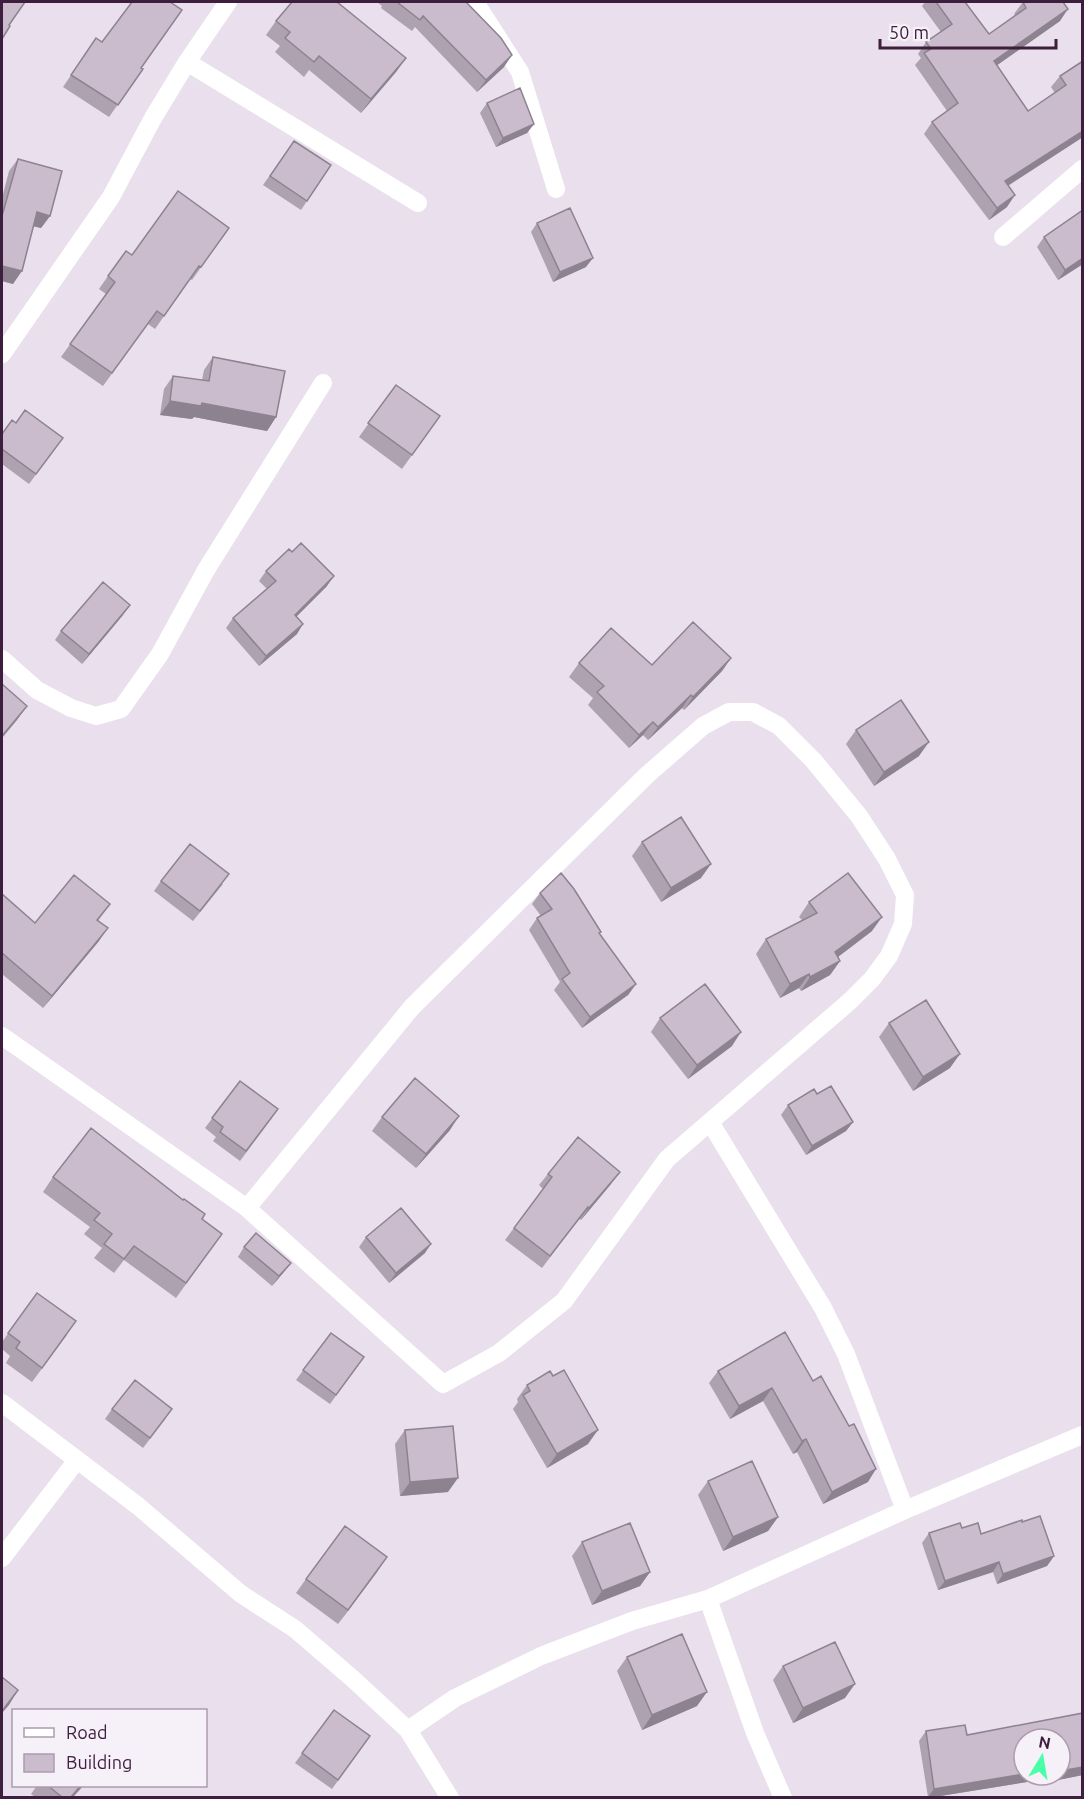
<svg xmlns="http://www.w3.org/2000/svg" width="1084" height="1799" font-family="Ubuntu,sans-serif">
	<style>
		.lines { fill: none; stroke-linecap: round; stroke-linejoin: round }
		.street { stroke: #fff; stroke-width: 18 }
		.wall { fill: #aea1b0; fill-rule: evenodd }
		.shaded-wall { fill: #8d8390 }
		.building { fill: #cabbcd; stroke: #8d8390; stroke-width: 1.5 }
	</style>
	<rect width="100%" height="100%" fill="#eadfec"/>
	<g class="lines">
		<path class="street" d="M475,2L520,72L556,189
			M187,62L418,203
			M1003,237L1082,169
			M2,354L111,197L153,118L187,62L228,2
			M2,659L37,690L71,708L96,716L121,709L160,654L206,570L323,383
			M2,1036L247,1208L443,1384L499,1353L564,1301L667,1159L850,1001L872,979L889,956L903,924L905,895L887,859L859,816L813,760L779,726L753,712H729L703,726L647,775L412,1007L247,1208
			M710,1122L823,1308L846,1354L905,1510
			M2,1403L138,1506L241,1594L295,1629L353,1679L408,1730L450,1798
			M2,1558L77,1460
			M708,1599L755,1733L783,1798
			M408,1730L455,1698L541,1656L632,1621L708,1599L905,1510L1082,1435"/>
	</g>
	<path class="wall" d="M377,2H466L504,67L477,92L415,27L412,31L381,8L382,6Z
		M925,2H965L989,34L1015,15L1014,14L1023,2L1060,21L997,65L1028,111L1055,93L1051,87L1060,76L1083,61V137L1008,186L1007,207L989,220L924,134L932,122L947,111L915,65L921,58L918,54L926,42L941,32L922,6Z
		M276,21L406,58L396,72L361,113L309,70L304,77L275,52L280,46L266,35Z
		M96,38L143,69L109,117L63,87Z
		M487,103L534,124L527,133L496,147L480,113Z
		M294,141L331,165L301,210L263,185Z
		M18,159L50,216L41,228L33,226L13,284L2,281V198L9,171Z
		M1083,210V264L1058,280L1037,247L1044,237Z
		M537,223L586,267L553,282L531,232Z
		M229,228L192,280L190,279L155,329L148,324L103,386L61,357L106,294L99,289L108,276L132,255Z
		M213,357L276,417L267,431L194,417L192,419L160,415L164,389L173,376L202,380L204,370Z
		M396,385L440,416L402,469L359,437Z
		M16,423L63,438L29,484L2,464V434Z
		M266,571L327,586L297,616V634L259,666L226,628L233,618L267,589L259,581Z
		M123,615L82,664L55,640L61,631Z
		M731,658L722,671L684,710L682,708L648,740L643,735L629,748L588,705L593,698L569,677L579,663L652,665Z
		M856,730L919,756L874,786L846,744Z
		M642,842L701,878L661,902L632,856Z
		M161,881L223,884L193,921L154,891Z
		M540,893L601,932L599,934L636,984L628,995L582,1028L554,990L560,982L529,930L537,918L541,916L532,904Z
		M2,894L35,923L110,904L98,921L99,941L43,1008L2,974Z
		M809,902L872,931L838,957L840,961L830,975L801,991L799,988L780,998L756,954L766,939L802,920L799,917Z
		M660,1018L732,1046L688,1079L651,1032Z
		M889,1023L950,1068L913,1091L879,1037Z
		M240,1081L272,1118L240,1161L213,1141L216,1137L205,1128Z
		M817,1094L853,1122L846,1131L806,1155L781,1115L788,1105Z
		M382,1117L450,1130L416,1168L372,1131Z
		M548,1174L611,1184L581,1220L579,1219L542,1268L505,1240L543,1189L539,1185Z
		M53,1177L202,1219L222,1234L176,1298L124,1260L114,1273L94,1258L102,1248L84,1234L90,1227L43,1192Z
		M366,1237L425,1253L389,1283L359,1247Z
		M244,1247L291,1263L272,1286L238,1257Z
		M37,1293L67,1335L32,1382L6,1363L10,1356L2,1349V1342Z
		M785,1332L868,1482L823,1504L797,1452L793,1454L763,1401L730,1419L709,1383L718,1371Z
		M331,1333L364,1357L330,1404L296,1380Z
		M527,1385L588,1444L547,1468L513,1409L518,1402L517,1399Z
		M112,1409L166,1418L143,1448L105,1419Z
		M405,1430L448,1492L400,1496L395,1444Z
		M708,1481L778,1517L768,1531L723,1551L698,1495Z
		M1022,1522L1054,1556L1047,1566L997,1584L993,1572L938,1590L922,1543L929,1533L962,1528L981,1534Z
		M582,1542L650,1572L640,1586L592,1605L572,1556Z
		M377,1572L338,1624L296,1593L306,1579Z
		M627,1657L697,1706L642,1730L617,1671Z
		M783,1666L845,1698L793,1723L773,1680Z
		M334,1710L370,1736L332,1789L295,1763Z
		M1083,1713V1775L1053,1781L1052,1778L934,1797H928L919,1741L926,1731L965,1725L967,1735ZM1024,1739H1060V1775H1024Z
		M35,1785H84L73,1797H35L31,1794L36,1787Z"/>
	<path class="shaded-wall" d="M1068,9L1060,21L986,73L994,61Z
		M512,55L504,67L477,92L486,80Z
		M406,58L396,72L361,113L371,99Z
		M534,124L527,133L496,147L503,138Z
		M1083,131V137L996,193L1005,181Z
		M1015,195L1007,207L989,220L997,208Z
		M37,212L50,216L41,228L28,225Z
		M593,258L586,267L553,282L560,272Z
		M1083,258V264L1058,280L1065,270Z
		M2,266L22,271L13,284L2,281Z
		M170,401L202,403L276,417L267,431L194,417L192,419L160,415Z
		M334,576L327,586L289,624L295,615Z
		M130,605L123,615L82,664L89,654Z
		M303,624L297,634L259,666L266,656Z
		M731,658L722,671L684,710L693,697Z
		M691,695L682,708L648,740L658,727Z
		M27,706L17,720L2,738V736Z
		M653,722L643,735L629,748L639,735Z
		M929,742L919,756L874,786L884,772Z
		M711,864L701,878L661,902L671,888Z
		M882,917L872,931L826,966L835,952Z
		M108,928L99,941L43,1008L52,996Z
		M840,961L830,975L801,991L810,977Z
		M809,974L799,988L780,998L790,984Z
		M636,984L628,995L582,1028L590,1017Z
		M741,1032L732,1046L688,1079L697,1065Z
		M960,1054L950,1068L913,1091L923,1077Z
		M459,1116L450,1130L416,1168L426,1154Z
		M853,1122L846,1131L806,1155L812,1146Z
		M620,1172L611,1184L581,1220L589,1208Z
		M431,1244L425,1253L389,1283L396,1273Z
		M291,1263L284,1272L272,1286L279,1276Z
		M772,1388L763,1401L730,1419L739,1406Z
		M598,1430L588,1444L547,1468L557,1454Z
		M806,1439L797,1452L793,1454L802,1441Z
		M876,1469L868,1482L823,1504L832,1492Z
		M458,1478L448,1492L400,1496L410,1482Z
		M778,1517L768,1531L723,1551L733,1537Z
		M1054,1556L1047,1566L997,1584L1003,1574Z
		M387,1557L377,1572L338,1624L348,1610Z
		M999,1562L993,1572L938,1590L945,1581Z
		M650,1572L640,1586L592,1605L602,1591Z
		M855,1684L845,1698L793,1723L803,1708Z
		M18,1690L9,1705L2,1713V1711Z
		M707,1692L697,1706L642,1730L652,1715Z
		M1083,1767V1775L1053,1781L1057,1775H1060V1771Z
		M1024,1774V1775H1054L1052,1778L934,1797H928L934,1789Z
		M81,1785H84L73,1797H71Z"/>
	<path class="building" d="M2,2H25L9,25L10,26L2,39Z
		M132,2H170L182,10L141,68L143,69L118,105L71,75L96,38L102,42Z
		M292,2H337L406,58L371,99L319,56L314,62L285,38L290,32L276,21Z
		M397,2H466L501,38L512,55L486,80L423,16L420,20Z
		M936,2H965L989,34L1026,8L1023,2H1063L1068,9L994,61L1028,111L1066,85L1060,76L1083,61V131L1005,181L1015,195L997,208L932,122L958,103L924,53L931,49L926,42L952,24Z
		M520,88L534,124L503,138L487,103Z
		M294,141L331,165L307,201L270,176Z
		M18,159L62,171L50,216L37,212L22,271L2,266V216Z
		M178,191L229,228L201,267L199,266L164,316L157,311L112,373L70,344L115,282L108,276L126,251L132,255Z
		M570,208L593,258L560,272L537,223Z
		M1083,210V258L1065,270L1044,237Z
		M213,357L285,371L276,417L202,403L201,406L170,401L173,376L209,381Z
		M396,385L440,416L412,455L368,423Z
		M25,410L63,438L36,474L2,449V434L12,420L16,423Z
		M301,543L334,576L295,615L303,624L266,656L233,618L276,581L266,571L289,549L292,552Z
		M103,582L130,605L89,654L61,631Z
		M693,622L731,658L693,697L691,695L658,727L653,722L639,735L597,692L604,686L579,663L611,628L652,665Z
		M2,684L27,706L2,736Z
		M901,700L929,742L884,772L856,730Z
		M681,817L711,864L671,888L642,842Z
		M190,844L229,874L200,911L161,881Z
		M561,873L574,889L601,932L599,933L636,984L590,1017L562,979L570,973L537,918L552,909L540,893Z
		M848,873L882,917L835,952L840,961L810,977L809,974L790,984L766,939L817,913L809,902Z
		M74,875L110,904L97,920L108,928L52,996L2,953V894L35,923Z
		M705,984L741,1032L697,1065L660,1018Z
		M926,1000L960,1054L923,1077L889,1023Z
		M415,1078L459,1116L426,1154L382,1117Z
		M240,1081L278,1109L246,1151L220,1132L223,1127L212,1118Z
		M831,1086L853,1122L812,1146L788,1105L814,1089L817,1094Z
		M91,1128L183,1200L184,1199L205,1214L202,1219L222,1234L186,1283L134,1246L124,1259L104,1244L112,1234L94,1220L100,1213L53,1177Z
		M578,1137L620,1172L589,1208L588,1207L550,1256L514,1228L552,1177L548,1174Z
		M401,1208L431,1244L396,1273L366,1237Z
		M256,1233L291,1263L279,1276L244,1247Z
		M37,1293L76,1321L42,1368L16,1348L20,1342L8,1333Z
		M785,1332L813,1381L821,1376L849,1426L854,1424L876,1469L832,1492L806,1439L802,1441L772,1388L739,1406L718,1371Z
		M331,1333L364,1357L336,1395L303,1370Z
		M564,1370L598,1430L557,1454L523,1395L530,1391L527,1385L550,1371L553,1376Z
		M135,1380L172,1409L150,1438L112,1409Z
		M453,1426L458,1478L410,1482L405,1430Z
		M752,1461L778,1517L733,1537L708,1481Z
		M1040,1516L1054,1556L1003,1574L999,1562L945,1581L929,1533L960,1523L962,1528L978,1523L981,1534L1022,1520V1522Z
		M630,1523L650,1572L602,1591L582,1542Z
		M345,1526L387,1557L348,1610L306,1579Z
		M682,1634L707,1692L652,1715L627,1657Z
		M835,1642L855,1684L803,1708L783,1666Z
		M2,1677L18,1690L2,1711Z
		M334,1710L370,1736L338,1780L302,1753Z
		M1083,1713V1767L1060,1771V1739H1024V1774L934,1789L926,1731L965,1725L967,1735Z
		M47,1785H81L71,1797H62Z"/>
	<rect width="1084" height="1799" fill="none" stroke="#3e1e3d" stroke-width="6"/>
	<rect x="12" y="1709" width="195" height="78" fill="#f6f0f8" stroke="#ac9cad" stroke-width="1.5"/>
	<rect x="24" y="1728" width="30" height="9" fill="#ffffff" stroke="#ac9cad" stroke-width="1.5"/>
	<text x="66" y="1739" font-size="18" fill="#3e1e3d">Road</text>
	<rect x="24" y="1754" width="30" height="18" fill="#cabbcd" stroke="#ac9cad" stroke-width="1.5"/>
	<text x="66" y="1769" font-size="18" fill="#3e1e3d">Building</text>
	<g transform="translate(1042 1757) rotate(11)"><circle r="28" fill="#f6f0f8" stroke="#ac9cad" stroke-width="1.5"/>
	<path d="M0-4.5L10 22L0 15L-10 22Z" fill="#4affa8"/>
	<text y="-9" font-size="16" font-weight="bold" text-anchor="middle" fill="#3e1e3d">N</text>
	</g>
	<path d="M880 39v9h176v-9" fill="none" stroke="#3e1e3d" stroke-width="3"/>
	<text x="889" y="39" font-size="18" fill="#3e1e3d" stroke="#f6f0f8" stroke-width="4.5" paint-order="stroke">50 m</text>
</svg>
